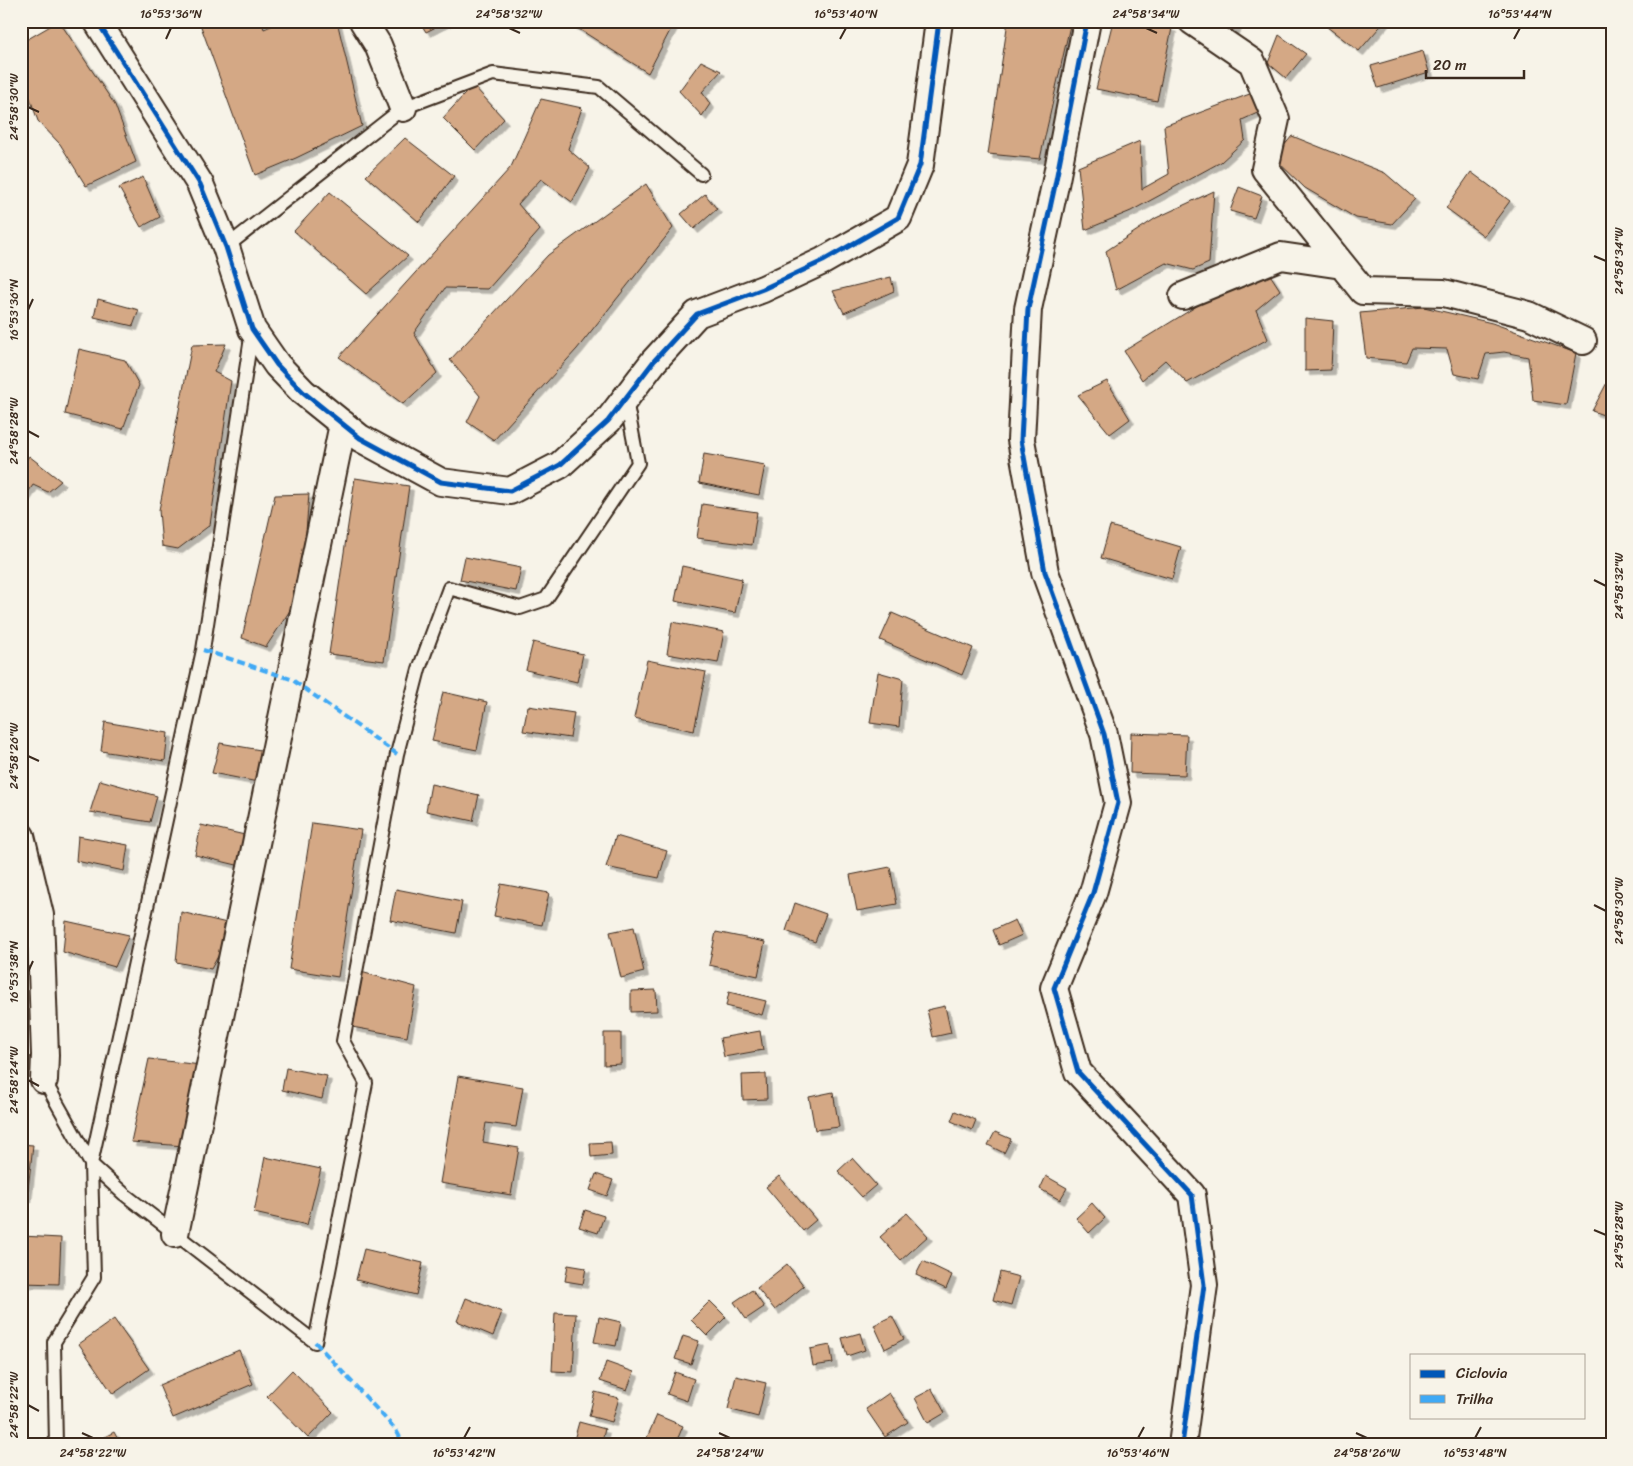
<svg xmlns="http://www.w3.org/2000/svg" width="1633" height="1466" font-family="Sriracha,sans-serif">
	<style>
		.building { fill: #d4a885; stroke: #3b2a1e; filter: url(#shadow) }
		.lines { fill: none; stroke-linecap: round; stroke-linejoin: round }
		.lane-casing { stroke: #3b2a1e; stroke-width: 16 }
		.street-casing { stroke: #3b2a1e; stroke-width: 30 }
		.lane { stroke: #f7f3e8; stroke-width: 12 }
		.street { stroke: #f7f3e8; stroke-width: 26 }
		.quiet { stroke: #3fa9f5; stroke-width: 4; stroke-dasharray: 8 4; stroke-linecap: butt }
		.cycleway-casing { stroke: #f7f3e8; stroke-width: 8 }
		.cycleway { stroke: #0057b8; stroke-width: 5 }
		.ticks { fill: none; stroke: #3b2a1e; stroke-width: 2 }
		.neatline { fill: none; stroke: #3b2a1e; stroke-width: 2 }
		.ticks-label { font-size: 12px; text-anchor: middle; fill: #3b2a1e }
	</style>
	<defs>
		<filter id="shadow"><feDropShadow dx="4.5" dy="4.5" stdDeviation="0" flood-color="#0004"/></filter>
	</defs>
	<rect width="100%" height="100%" fill="#f7f3e8"/>
	<filter id="ink" filterUnits="userSpaceOnUse"><feTurbulence type="fractalNoise" baseFrequency=".02" numOctaves="2"/><feDisplacementMap in="SourceGraphic" scale="10" xChannelSelector="R" yChannelSelector="G"/><feConvolveMatrix kernelMatrix="1 2 1 2 8 2 1 2 1" color-interpolation-filters="sRGB"/></filter>
	<g filter="url(#ink)">
		<path class="building" d="M59,21L115,105L136,162L86,186L60,144L38,121L21,73V43Z
			M199,21H261L264,29L283,21H337L362,126L296,158L255,175Z
			M419,21H448L426,32Z
			M572,21H670L674,23L648,73L571,24Z
			M1008,21H1071L1040,159L988,154Z
			M1113,21H1152L1172,28L1157,101L1096,89Z
			M1216,21H1241L1232,31Z
			M1323,21H1385L1359,51L1327,27Z
			M1279,35L1306,54L1286,78L1268,63Z
			M1423,51L1429,72L1378,88L1371,66Z
			M701,61L721,71L702,92L710,104L702,116L679,91Z
			M473,85L504,119L475,150L443,118Z
			M1255,92L1264,110L1242,120L1245,140L1221,162L1131,211L1085,230L1078,167L1140,141L1142,189L1169,174L1164,126Z
			M541,99L582,108L568,149L590,168L572,202L541,179L518,204L540,230L488,289L445,288L414,333L437,373L403,404L339,357L511,167Z
			M1292,136L1385,173L1415,199L1392,224L1356,218L1305,188L1274,158Z
			M405,138L454,176L419,222L366,176Z
			M1471,172L1510,201L1484,236L1446,208Z
			M143,177L160,217L141,227L119,188Z
			M646,184L673,228L577,349L494,440L467,422L480,396L450,360L548,255Z
			M1239,187L1262,196L1254,218L1230,211Z
			M1214,191L1209,263L1193,270L1166,263L1116,290L1106,251L1156,218Z
			M330,192L408,256L366,294L294,231Z
			M705,194L717,209L694,229L681,214Z
			M1269,273L1280,290L1256,310L1268,339L1187,383L1165,360L1142,380L1124,351L1205,301L1246,280Z
			M891,277L894,291L844,313L833,291Z
			M98,299L139,310L133,326L94,317Z
			M1424,307L1492,323L1576,353L1566,405L1533,400L1528,357L1504,352L1486,354L1478,379L1454,374L1447,349L1412,348L1406,362L1366,358L1360,313Z
			M1305,318L1333,321L1331,370L1305,371Z
			M226,344L214,372L231,381L210,525L178,549L162,546L159,510L192,345Z
			M79,349L125,360L139,385L123,429L65,414Z
			M1611,375L1612,412L1609,417L1592,411Z
			M1107,381L1130,419L1110,434L1078,395Z
			M704,454L765,465L759,495L699,483Z
			M29,456L61,481L48,492L33,485L21,503V468Z
			M355,478L409,486L384,661L329,654Z
			M309,494L306,532L307,569L289,612L266,647L242,638L275,495Z
			M702,504L757,512L752,545L697,538Z
			M1110,526L1181,547L1172,579L1101,558Z
			M465,557L521,568L516,591L460,580Z
			M682,566L742,579L735,613L675,601Z
			M892,613L973,648L962,675L880,640Z
			M672,622L724,632L718,663L667,654Z
			M533,642L583,654L577,682L526,670Z
			M647,660L706,672L694,731L634,718Z
			M878,672L903,679L899,727L870,723Z
			M443,692L487,702L477,750L432,741Z
			M528,706L574,713L570,738L523,731Z
			M105,722L168,733L165,761L101,751Z
			M1131,733L1187,735L1185,775L1130,773Z
			M220,743L272,752L263,783L212,773Z
			M100,780L157,796L150,822L90,812Z
			M431,784L479,795L473,821L426,811Z
			M312,823L361,830L338,977L289,969Z
			M201,825L258,838L245,867L195,855Z
			M78,836L128,845L124,871L76,861Z
			M616,836L667,851L659,878L606,867Z
			M890,867L897,904L857,911L850,875Z
			M501,884L549,893L542,925L494,916Z
			M396,889L462,902L456,933L390,920Z
			M795,903L826,914L815,942L786,931Z
			M181,912L235,925L211,969L176,962Z
			M1015,920L1022,935L999,945L993,930Z
			M66,921L129,935L115,967L63,952Z
			M634,927L644,972L621,978L610,932Z
			M716,932L765,942L758,976L709,965Z
			M361,972L416,987L407,1037L352,1027Z
			M656,990L657,1011L631,1012V991Z
			M729,992L766,1001L762,1015L726,1006Z
			M945,1006L951,1033L933,1037L927,1010Z
			M760,1031L763,1050L724,1057L720,1038Z
			M604,1033H621V1064L604,1065Z
			M149,1059L201,1065L184,1146L131,1142Z
			M286,1068L327,1076L322,1099L282,1090Z
			M766,1074L767,1099L743,1100L742,1075Z
			M458,1076L523,1087L516,1127L486,1123L483,1142L519,1148L511,1195L440,1183Z
			M833,1092L839,1127L815,1130L809,1097Z
			M955,1111L976,1120L972,1130L951,1121Z
			M995,1132L1011,1139L1004,1153L988,1145Z
			M611,1142L612,1155L591,1157L590,1143Z
			M21,1144L33,1145L27,1198H21Z
			M265,1157L321,1169L307,1225L254,1213Z
			M852,1158L876,1185L862,1197L838,1171Z
			M596,1174L613,1180L607,1196L590,1190Z
			M779,1176L816,1220L803,1231L766,1187Z
			M1046,1176L1067,1188L1060,1200L1040,1189Z
			M1092,1203L1105,1218L1089,1233L1076,1218Z
			M585,1210L604,1216L598,1233L579,1227Z
			M907,1213L928,1236L901,1260L880,1237Z
			M21,1236L61,1238L59,1284L21,1283Z
			M364,1249L423,1263L416,1295L356,1280Z
			M923,1261L952,1275L946,1289L916,1275Z
			M787,1264L804,1286L775,1310L757,1288Z
			M568,1265L586,1268L583,1284L565,1281Z
			M1000,1272L1019,1277L1011,1305L993,1300Z
			M752,1290L764,1307L746,1319L734,1302Z
			M466,1298L502,1312L493,1336L457,1321Z
			M710,1301L726,1317L707,1336L691,1320Z
			M555,1313L576,1314L573,1372L552,1371Z
			M892,1316L904,1339L885,1349L874,1325Z
			M599,1317L621,1322L616,1346L594,1342Z
			M114,1319L149,1369L113,1394L79,1344Z
			M860,1333L865,1350L847,1356L842,1338Z
			M683,1336L699,1341L691,1364L675,1359Z
			M830,1345L833,1363L813,1366L810,1349Z
			M239,1350L253,1384L173,1418L159,1385Z
			M606,1362L634,1372L627,1390L600,1381Z
			M292,1370L333,1412L308,1438L267,1396Z
			M675,1372L694,1379L687,1401L667,1394Z
			M736,1376L766,1383L758,1417L728,1409Z
			M932,1389L945,1413L928,1423L915,1398Z
			M595,1392L619,1398L612,1422L589,1416Z
			M889,1393L908,1422L885,1437L866,1409Z
			M657,1415L683,1426L675,1445H651L645,1442Z
			M579,1422L605,1429L601,1445H593L574,1440Z
			M114,1432L121,1445H89Z"/>
		<g class="lines">
			<defs>
				<path id="lane" d="M226,247L403,108L493,74L599,87L701,174
					M44,1080L91,1164L203,650L252,331
					M56,1445L54,1342L94,1277L91,1164L124,1194L315,1342L366,1083L343,1041L397,754L419,669L449,588L520,608L546,599L638,463L626,400"/>
				<path id="street" d="M97,21L200,184L226,247L252,329L277,365L303,392L360,438L441,482L510,491L560,465L608,421L654,361L697,314L763,289L823,261L898,218L920,165L939,21
					M363,21L378,45L403,108
					M1087,21L1055,185L1028,309L1021,440L1045,572L1104,734L1118,803L1093,893L1054,988L1078,1072L1192,1195L1204,1285L1182,1445
					M1192,21L1252,62L1276,119L1265,169L1363,291L1444,293L1529,315L1583,341
					M1183,296L1281,256L1342,265
					M21,836L40,915L45,1055L44,1080
					M175,1234L343,424"/>
			</defs>
			<use href="#lane" class="lane-casing"/>
			<use href="#street" class="street-casing"/>
			<use href="#lane" class="lane"/>
			<use href="#street" class="street"/>
			<path class="quiet" d="M203,650L291,679L397,754
				M315,1342L396,1430L404,1445"/>
			<defs>
				<path id="cycleway" d="M97,21L200,184L226,247L252,329L277,365L303,392L360,438L441,482L510,491L560,465L608,421L654,361L697,314L763,289L823,261L898,218L920,165L939,21
					M1087,21L1055,185L1028,309L1021,440L1045,572L1104,734L1118,803L1093,893L1054,988L1078,1072L1192,1195L1204,1285L1182,1445"/>
			</defs>
			<use href="#cycleway" class="cycleway-casing"/>
			<use href="#cycleway" class="cycleway"/>
		</g>
	</g>
	<path class="ticks" d="M509,28L520,33M1146,28L1157,33M166,39L171,28M840,39L846,28M1514,39L1520,28M28,107L39,112M1594,256L1606,261M28,310L33,299M28,431L39,437M1594,580L1606,586M28,756L39,761M1594,905L1606,911M28,972L33,961M28,1080L39,1086M1594,1230L1606,1235M28,1405L39,1411M82,1433L93,1438M719,1433L730,1438M1356,1433L1367,1438M464,1438L470,1427M1138,1438L1144,1427M1475,1438L1481,1427"/>
	<rect width="1633" height="1466" fill="none" stroke="#f7f3e8" stroke-width="55"/>
	<rect x="1410" y="1354" width="175" height="65" fill="#f7f3e8" stroke="#aca397"/>
	<rect x="1420" y="1370" width="25" height="8" fill="#0057b8" stroke="#aca397"/>
	<text x="1456" y="1378" font-size="15" fill="#3b2a1e">Ciclovia</text>
	<rect x="1420" y="1395" width="25" height="8" fill="#3fa9f5" stroke="#aca397"/>
	<text x="1456" y="1404" font-size="15" fill="#3b2a1e">Trilha</text>
	<path d="M1426 70v8h98v-8" fill="none" stroke="#3b2a1e" stroke-width="2.5"/>
	<text x="1433" y="70" font-size="15" fill="#3b2a1e" stroke="#f7f3e8" stroke-width="4" paint-order="stroke">20 m</text>
	<rect x="28" y="28" width="1578" height="1410" class="neatline"/>
	<g class="ticks-label">
		<text x="171" y="18">16°53'36"N</text>
		<text x="509" y="18">24°58'32"W</text>
		<text x="846" y="18">16°53'40"N</text>
		<text x="1146" y="18">24°58'34"W</text>
		<text x="1520" y="18">16°53'44"N</text>
		<text transform="translate(14 107) rotate(-90)" y="4">24°58'30"W</text>
		<text transform="translate(1619 261) rotate(-90)" y="4">24°58'34"W</text>
		<text transform="translate(14 310) rotate(-90)" y="4">16°53'36"N</text>
		<text transform="translate(14 431) rotate(-90)" y="4">24°58'28"W</text>
		<text transform="translate(1619 586) rotate(-90)" y="4">24°58'32"W</text>
		<text transform="translate(14 756) rotate(-90)" y="4">24°58'26"W</text>
		<text transform="translate(1619 911) rotate(-90)" y="4">24°58'30"W</text>
		<text transform="translate(14 972) rotate(-90)" y="4">16°53'38"N</text>
		<text transform="translate(14 1080) rotate(-90)" y="4">24°58'24"W</text>
		<text transform="translate(1619 1235) rotate(-90)" y="4">24°58'28"W</text>
		<text transform="translate(14 1405) rotate(-90)" y="4">24°58'22"W</text>
		<text x="93" y="1457">24°58'22"W</text>
		<text x="464" y="1457">16°53'42"N</text>
		<text x="730" y="1457">24°58'24"W</text>
		<text x="1138" y="1457">16°53'46"N</text>
		<text x="1367" y="1457">24°58'26"W</text>
		<text x="1475" y="1457">16°53'48"N</text>
	</g>
</svg>
